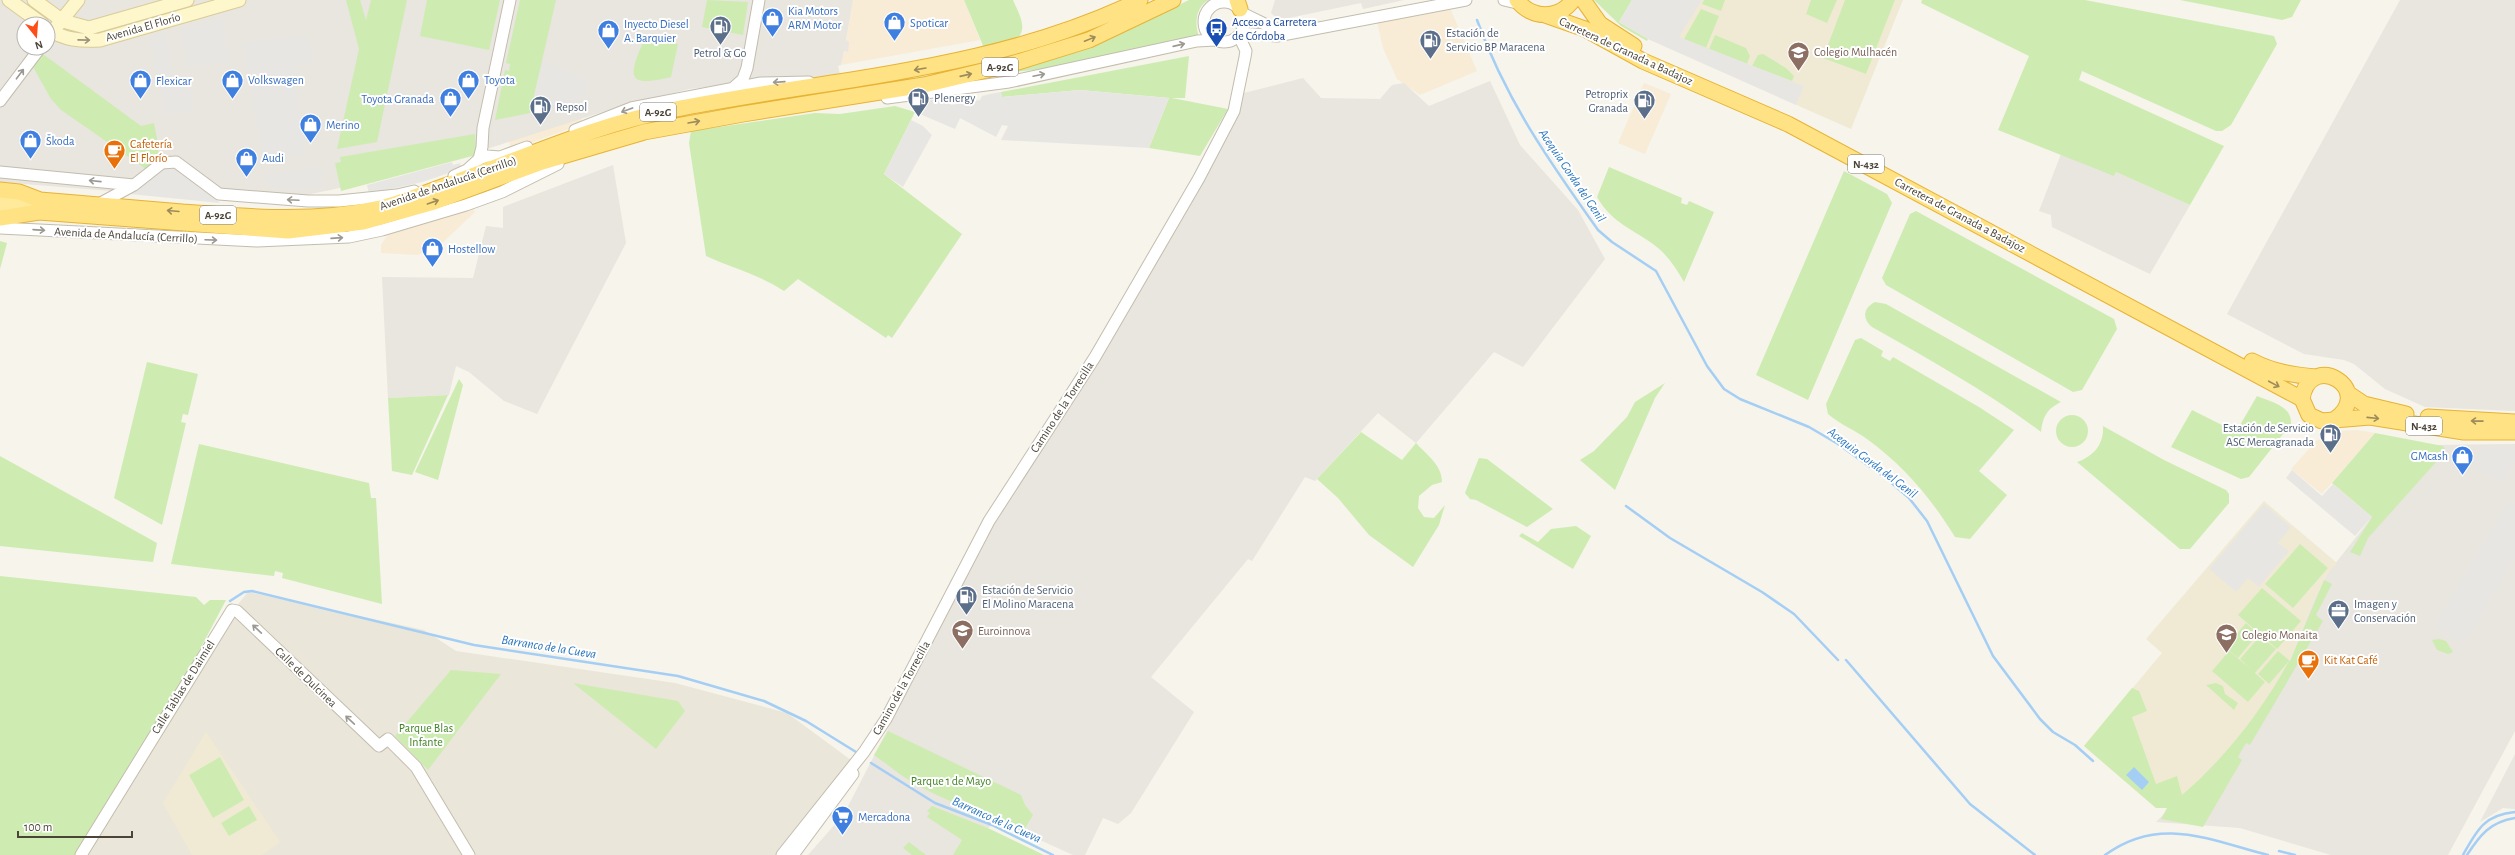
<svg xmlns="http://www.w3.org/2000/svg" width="2515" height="855" font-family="'Alegreya Sans',sans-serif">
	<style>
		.residential { fill: #eae6d9 }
		.commercial { fill: #f8ecd6 }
		.industrial { fill: #e9e5df; fill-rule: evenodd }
		.education { fill: #f0ead4 }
		.green { fill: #ceecb2 }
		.parking { fill: #e8e6e2 }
		.water { fill: #a5cef5 }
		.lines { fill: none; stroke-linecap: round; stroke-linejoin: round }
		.stream { stroke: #a5cef5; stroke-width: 2.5 }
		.tertiary-casing { stroke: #c3bdad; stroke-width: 13 }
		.secondary-casing { stroke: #d8cc99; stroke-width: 15 }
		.primary-casing { stroke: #ebcd64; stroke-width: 16 }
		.trunk-casing { stroke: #e7b334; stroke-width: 17 }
		.tertiary { stroke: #fff; stroke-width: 11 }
		.secondary { stroke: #fff7cc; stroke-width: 13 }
		.primary { stroke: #ffea9b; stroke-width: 14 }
		.trunk { stroke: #ffe284; stroke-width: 15 }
		.oneway { stroke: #9c8c5a }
		.oneway2 { stroke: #9c957b }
		.oneway3 { stroke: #9c9992 }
		.labels { text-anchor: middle; stroke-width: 4; stroke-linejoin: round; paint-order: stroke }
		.shield { fill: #fff; stroke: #817d74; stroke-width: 1 }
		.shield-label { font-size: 11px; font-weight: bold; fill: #4b4538 }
		.shop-label { font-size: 12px; fill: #366cbe; stroke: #fff; text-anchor: start }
		.transit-label { font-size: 12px; fill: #164399; stroke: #fff; text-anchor: start }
		.street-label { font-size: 12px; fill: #4b4538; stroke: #fff }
		.service-label { font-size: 12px; fill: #4e5e75; stroke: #fff; text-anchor: start }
		.education-label { font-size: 12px; fill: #785e54; stroke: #fff; text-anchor: start }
		.food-label { font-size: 12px; fill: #c56008; stroke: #fff; text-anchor: start }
		.park-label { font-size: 12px; fill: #428226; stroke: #fff }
		.water-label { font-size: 13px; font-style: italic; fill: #2975bf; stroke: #fff }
	</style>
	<rect width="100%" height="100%" fill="#f6f4eb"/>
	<path class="residential" d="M248,592L424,630L456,651L675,683L787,713L851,760L779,855H84L230,614Z"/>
	<path class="commercial" d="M853,0H964L980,40L841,65L844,51L847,52L846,41Z
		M1450,8L1477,71L1420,95L1397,79L1383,48L1377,22Z
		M1644,83L1671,94L1645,154L1618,143Z
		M580,102L582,124L517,148L510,146L504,118Z
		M473,206L475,212L437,248L417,255L381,253V245L389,233Z
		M2357,430L2375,433L2322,494L2291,469L2316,441L2338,431Z"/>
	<path class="industrial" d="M0,0H853L846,40L849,42L848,52L844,51L841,65L838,66L840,75L825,78L802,77L689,89L612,109L471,154L340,188L301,196L193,189L135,193L0,182ZM24,24H48V48H24Z
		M1275,0H1404L1363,9L1361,3L1279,20L1271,13Z
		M2400,0H2515V411L2425,407L2385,389L2354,364L2344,360L2304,354L2227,314Z
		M1303,78L1321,98L1380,99L1392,85L1404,83L1429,106L1490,81L1520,145L1578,210L1605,259L1523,367L1494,352L1416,443L1378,413L1315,481L1305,477L1252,561L1248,559L1151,677L1194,712L1131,813L1118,824L1103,818L1085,855H1073L996,820L963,855H808L844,814L954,601L992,521L1237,112L1244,93Z
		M2061,154L2114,175L2116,172L2190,205L2150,274L2052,227L2051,215L2039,211Z
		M613,165L626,243L537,414L504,401L469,372L456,366L449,395L388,398L382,277L473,278L486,226L503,228V207Z
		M2515,444V731L2448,855H2331L2240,828L2156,822L2230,748L2256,716L2291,659L2311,607L2327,574L2372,517L2435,445Z
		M2515,754V809L2503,808L2480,822Z"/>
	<path class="education" d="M1632,0H1903L1851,129L1648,39Z
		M2264,501L2337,563L2327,574L2311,607L2291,659L2256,716L2230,748L2191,788L2167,808H2156L2084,746L2162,653L2146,639Z
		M206,732L280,842L262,855H192L163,803Z"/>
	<path class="green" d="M346,0H360L366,20L371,0H407L377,142L337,149L359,49Z
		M427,0H500L489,50L420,36Z
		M520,0H556L530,113L495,120L505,70L509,71L510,64L506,63Z
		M707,0L748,2L743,35L702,27Z
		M964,0H1013C1018,12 1028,27 1018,38L984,48Z
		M1189,0H1209C1196,6 1194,24 1199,36L1044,69L1013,72L1108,39Z
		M1594,0H1632L1619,22L1648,39L1647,41L1621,26Z
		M1704,0H1725L1721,11L1702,4Z
		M1811,0H1837L1827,23L1806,14Z
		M1845,0H1895L1866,74L1823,58Z
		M1922,0H2085L2274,36L2277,44L2231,125L2222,131H2216L2082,71L2079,80L2224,146L2190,205L2116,172L2114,176L1998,130L2029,56L1921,3Z
		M2180,0H2301L2292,17L2282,20Z
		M1701,9L1719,16L1706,48L1684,39Z
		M1715,35L1746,48L1750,56L1747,64L1709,49Z
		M644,40L678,44L671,77C626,88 628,77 644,40Z
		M43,54L141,126L154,123C156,136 166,166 146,169L61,110L51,99L33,67Z
		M1763,54L1786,68L1794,76L1792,81L1752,66L1758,55Z
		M1189,56L1185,98H1172L1228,109L1200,156L1149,148L1169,98L1080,90L1002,97L1001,92Z
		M895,106L915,112L884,174L962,234L892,338L888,335L886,338L798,279L784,291C760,275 732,268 706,256L689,143L691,131L815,113L840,114Z
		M475,134L476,155L341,191L335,163L341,162L340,157Z
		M1609,167L1682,198L1681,203L1687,205L1689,201L1714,212L1684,282C1677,270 1669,257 1658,248C1635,229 1613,225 1597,197Z
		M1844,171L1887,194L1892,203L1808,400L1756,375Z
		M1916,211L2114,319L2117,329L2082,390L2073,392L1886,285L1882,278L1910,214Z
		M0,241L7,243L0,269Z
		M1875,302L1886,304L2061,402C2047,409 2043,416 2041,432C1988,392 1930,360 1872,327C1862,319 1863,308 1875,302Z
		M1861,338L1883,351L1881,356L1890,361L1893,357L1979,407L2014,430L1979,471L2007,495L1970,539L1955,537C1931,498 1904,466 1867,439C1855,430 1839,424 1828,414L1826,404L1855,340Z
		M147,362L198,374L188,415L183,414L181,422L186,423L162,525L114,498Z
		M459,379L463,385L438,480L415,472Z
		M1665,383L1655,398L1615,490L1580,460L1594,451L1627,417L1635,402Z
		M448,395L412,475L392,471L388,398Z
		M2257,396C2272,402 2292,406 2291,424L2249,477L2241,479L2171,447L2192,410L2236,432Z
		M2056 431a16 16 0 1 1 32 0a16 16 0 1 1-32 0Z
		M2103,426L2164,460L2226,490L2229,494V503L2190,549H2180L2077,462C2094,456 2104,444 2103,426Z
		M1361,432L1402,460L1416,443C1427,455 1442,465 1442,482L1432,485L1419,496L1418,508L1424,517L1434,518L1445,505L1439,525L1413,567L1369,535L1338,498L1317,479Z
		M2375,433L2443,446L2446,451L2368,538L2360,556L2350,552L2372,517L2332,483Z
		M199,444L369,483L371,498H376L382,604L282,578L283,573L275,571L274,576L171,564Z
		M0,456L157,543L153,562L0,546Z
		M1479,458L1487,459L1553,509L1527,527L1476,500L1470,499L1465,493Z
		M1576,526L1591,536L1573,569L1519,536L1522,533L1538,542L1551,529Z
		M2300,544L2328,568L2293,608L2265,584Z
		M0,576L196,597L204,605L210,600H226L188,672L125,772L77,855H0Z
		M2324,580L2332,584L2316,615L2323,621L2250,745L2246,743L2238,757L2242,760L2203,827L2161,819L2167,808H2156L2084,746L2132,688L2139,691L2147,711L2132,717L2156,784L2177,776L2182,795C2226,757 2261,712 2289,661L2269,684L2258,674L2278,651L2290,661Z
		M2262,588L2301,621L2277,649L2238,615Z
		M2246,623L2258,634L2238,658L2225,647Z
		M2260,636L2276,649L2255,673L2265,682L2248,702L2212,671L2229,651L2251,669L2240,659Z
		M2439,639L2446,641L2453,652L2448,654L2437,650L2432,640Z
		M451,670L501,674L428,770L395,736Z
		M573,683L678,701L685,711L656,749Z
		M2216,683L2223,686L2225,694L2238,703L2234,710L2206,685Z
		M888,731L1021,795L1025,805L1033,815L1024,830C986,814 944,802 909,780C897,773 886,763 874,755Z
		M220,757L244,800L213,818L189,775Z
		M249,806L257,820L229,836L221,823Z
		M932,806L990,829L1044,855H953L962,840L927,817L930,813L927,811Z
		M909,842L926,855H912L903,848Z"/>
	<path class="parking" d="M1632,0H1702L1679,37L1804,86L1796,105L1648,39L1619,22Z
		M222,18L230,61L187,68L181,30Z
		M166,33L173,77L189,75L194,110L164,115L150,37Z
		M306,35L314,64L295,66L297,77L294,78L305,154L268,160L263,157L243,43Z
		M543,61L590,82L580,102L530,113Z
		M1080,90L1169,98L1149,148L1001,140L1008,126L1002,125L996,137L960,118L955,129L915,112L921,101L944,99L949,101L951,105L980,100L982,96L990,94L1001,92L1002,97Z
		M911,120L923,126L932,135L903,187L884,174Z
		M452,162L453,165L460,163L461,169L422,182L369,194L367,185Z
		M320,167L323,187L295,190L268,186L266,174Z
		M169,168L182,172L220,203L130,194L164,169Z
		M2482,447L2515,449V462L2503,484L2471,466Z
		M2292,470L2322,496L2333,484L2372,517L2355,536L2286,478Z
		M2508,501L2515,504V558L2464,644L2434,627Z
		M2264,504L2291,527L2278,543L2289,551L2259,587L2248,578L2236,592L2209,569Z"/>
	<path class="water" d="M2134,767L2149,782L2142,790L2126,775Z"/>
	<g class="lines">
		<path class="stream" d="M1477,20C1506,100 1549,161 1598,230L1612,242L1656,271L1707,366L1724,389L1740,399L1809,427L1838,444L1887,479L1909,498L1927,521L1993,656L2040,719L2053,732L2075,745L2093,761
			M1626,506L1670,538L1762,592L1794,614L1838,660
			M230,601L244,592L252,591L474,645L678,676L764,701L806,721L856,752
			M1846,660L1970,804L2035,855
			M871,763L935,803L992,825L1053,855
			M2279,851L2295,855
			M2105,855C2160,815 2209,840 2268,855
			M2463,855C2477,830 2484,815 2515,812
			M2467,855C2480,835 2490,822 2515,818"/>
		<defs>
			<path id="tertiary" d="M1504,0L1521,4
				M1204 22a20 20 0 1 1 40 0a20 20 0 1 1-40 0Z
				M1242,13L1275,29L1288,27
				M1241,33L1277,36L1466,0
				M733,88L743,79L747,68L759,0
				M887,98L1009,82L1197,41L1215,40
				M0,101L40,48
				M575,130L631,108L761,83L809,82
				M479,159L482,147L483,128L510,0
				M0,172L134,185
				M454,176L467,170L479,159L487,156L500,157L527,147
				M97,205L134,185L162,163L176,162L219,194L308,201H339L397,195L414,191
				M0,228L257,241L349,237L382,230L466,205L502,192L558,164
				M81,855L232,610L237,611L379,746L388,739L416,767L469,855
				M782,855L864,752L886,719L989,521L1095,357L1199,178L1234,111L1245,57L1246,51L1239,36
				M793,855L853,774"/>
			<path id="secondary" d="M9,0L42,24
				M34,0L63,21L89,28L187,0
				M57,26L78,0
				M48,29C64,40 81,41 100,40L239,0"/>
			<path id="primary" d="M0,199L38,200
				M0,209L25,211"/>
			<path id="trunk" d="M1237,0L1240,9
				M1517,0C1531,19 1559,20 1573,0
				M1583,0L1600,24L1634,46
				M1545,15L1585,29L1643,61L1788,124L2302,399
				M0,190L19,192L40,200C88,204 135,208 182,212C249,217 314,223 380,208C404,202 427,192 450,184C523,158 595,125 671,110C829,78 992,72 1140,0
				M0,218L39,212L288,231L363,222L434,202L542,162L644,132L743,114L924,85L1008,65L1089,40L1173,0
				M2252,361C2273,372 2293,375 2316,377
				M2349,394L2364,404L2406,414
				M2428,417L2515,422
				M2334,420C2377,390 2310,349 2302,399L2309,415L2322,421L2370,417L2464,432H2515"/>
		</defs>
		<use href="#tertiary" class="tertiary-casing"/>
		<use href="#secondary" class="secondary-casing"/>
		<use href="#primary" class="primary-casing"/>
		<use href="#trunk" class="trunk-casing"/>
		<use href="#tertiary" class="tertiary"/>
		<use href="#secondary" class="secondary"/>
		<use href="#primary" class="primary"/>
		<use href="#trunk" class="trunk"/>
	</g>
	<defs><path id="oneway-shaft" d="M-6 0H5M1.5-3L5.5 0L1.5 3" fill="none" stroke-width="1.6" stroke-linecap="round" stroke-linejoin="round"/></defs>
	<g class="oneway">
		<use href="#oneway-shaft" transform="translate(1090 39) rotate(-22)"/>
		<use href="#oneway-shaft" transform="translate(920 69) rotate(170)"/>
		<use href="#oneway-shaft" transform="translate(966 75) rotate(-13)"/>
		<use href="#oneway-shaft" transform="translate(694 122) rotate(-10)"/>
		<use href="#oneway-shaft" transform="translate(433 202) rotate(-19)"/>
		<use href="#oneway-shaft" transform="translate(173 211) rotate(-175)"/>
		<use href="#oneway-shaft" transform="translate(2274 384) rotate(28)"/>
		<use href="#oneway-shaft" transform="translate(2373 418) rotate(6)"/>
		<use href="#oneway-shaft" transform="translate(2477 421) rotate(-179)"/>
	</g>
	<use class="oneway2" href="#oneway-shaft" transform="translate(84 40) rotate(1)"/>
	<g class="oneway3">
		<use href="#oneway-shaft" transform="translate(1179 45) rotate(-13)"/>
		<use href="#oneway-shaft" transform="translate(20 74) rotate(-53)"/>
		<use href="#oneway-shaft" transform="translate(1039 75) rotate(-12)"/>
		<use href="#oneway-shaft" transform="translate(779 82) rotate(176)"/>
		<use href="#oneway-shaft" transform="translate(627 110) rotate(160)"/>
		<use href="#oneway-shaft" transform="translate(95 181) rotate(-174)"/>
		<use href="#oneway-shaft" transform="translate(293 200) rotate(-177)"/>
		<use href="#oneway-shaft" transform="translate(39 230) rotate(4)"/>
		<use href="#oneway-shaft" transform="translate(337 238) rotate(-4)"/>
		<use href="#oneway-shaft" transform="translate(211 240) rotate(2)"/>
		<use href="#oneway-shaft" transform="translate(257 629) rotate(-137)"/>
		<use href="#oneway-shaft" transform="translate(350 720) rotate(-137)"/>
	</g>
	<defs>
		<symbol id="shop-pin" viewBox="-11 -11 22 30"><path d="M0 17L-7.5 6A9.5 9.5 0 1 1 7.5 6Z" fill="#3f7fe0" stroke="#fff"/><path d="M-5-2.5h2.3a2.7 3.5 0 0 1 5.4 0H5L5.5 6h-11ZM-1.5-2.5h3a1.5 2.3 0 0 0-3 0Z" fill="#fff"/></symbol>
		<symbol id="fuel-pin" viewBox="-11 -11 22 30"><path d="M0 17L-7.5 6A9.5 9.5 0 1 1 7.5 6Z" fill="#5c6f8a" stroke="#fff"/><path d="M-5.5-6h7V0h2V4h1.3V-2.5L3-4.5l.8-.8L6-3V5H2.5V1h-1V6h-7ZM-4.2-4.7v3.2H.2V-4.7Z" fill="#fff"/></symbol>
		<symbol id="bus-pin" viewBox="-11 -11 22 30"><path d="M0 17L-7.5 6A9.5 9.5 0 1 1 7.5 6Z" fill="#1a4fb4" stroke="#fff"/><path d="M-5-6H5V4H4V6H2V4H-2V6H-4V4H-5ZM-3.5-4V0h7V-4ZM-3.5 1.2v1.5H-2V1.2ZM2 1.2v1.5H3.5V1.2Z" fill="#fff"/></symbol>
		<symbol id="school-pin" viewBox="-11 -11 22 30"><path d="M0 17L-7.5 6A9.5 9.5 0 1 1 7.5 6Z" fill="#8d6e63" stroke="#fff"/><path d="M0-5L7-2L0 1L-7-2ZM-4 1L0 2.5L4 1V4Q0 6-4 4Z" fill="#fff"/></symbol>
		<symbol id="cafe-pin" viewBox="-11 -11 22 30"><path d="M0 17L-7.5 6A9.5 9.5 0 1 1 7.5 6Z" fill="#e8710a" stroke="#fff"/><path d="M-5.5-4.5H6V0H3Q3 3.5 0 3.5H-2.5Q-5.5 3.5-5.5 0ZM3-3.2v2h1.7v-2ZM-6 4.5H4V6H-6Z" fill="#fff"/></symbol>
		<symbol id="office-pin" viewBox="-11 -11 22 30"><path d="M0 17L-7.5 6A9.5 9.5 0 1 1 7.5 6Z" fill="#5c6f8a" stroke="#fff"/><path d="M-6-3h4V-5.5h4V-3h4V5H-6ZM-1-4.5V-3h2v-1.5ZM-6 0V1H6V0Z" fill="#fff"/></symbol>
		<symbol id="university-pin" viewBox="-11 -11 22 30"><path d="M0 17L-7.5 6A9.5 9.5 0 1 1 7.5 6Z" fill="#8d6e63" stroke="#fff"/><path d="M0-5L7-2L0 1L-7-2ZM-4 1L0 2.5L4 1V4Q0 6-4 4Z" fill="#fff"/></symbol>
		<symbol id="supermarket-pin" viewBox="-11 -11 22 30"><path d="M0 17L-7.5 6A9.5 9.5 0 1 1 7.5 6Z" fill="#3f7fe0" stroke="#fff"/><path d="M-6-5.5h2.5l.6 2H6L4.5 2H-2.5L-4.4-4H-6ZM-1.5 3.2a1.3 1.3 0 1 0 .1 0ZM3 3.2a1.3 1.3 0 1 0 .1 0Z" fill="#fff"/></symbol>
	</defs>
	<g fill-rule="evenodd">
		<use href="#shop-pin" x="760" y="6" width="25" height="34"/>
		<use href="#shop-pin" x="882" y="10" width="25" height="34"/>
		<use href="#fuel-pin" x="708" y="14" width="25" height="34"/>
		<use href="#bus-pin" x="1204" y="16" width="25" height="34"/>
		<use href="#shop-pin" x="596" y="18" width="25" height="34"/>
		<use href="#fuel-pin" x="1418" y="28" width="25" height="34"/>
		<use href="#school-pin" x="1786" y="40" width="25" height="34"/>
		<use href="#shop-pin" x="220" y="68" width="25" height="34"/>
		<use href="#shop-pin" x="456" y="68" width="25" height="34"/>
		<use href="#shop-pin" x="128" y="68" width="25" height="34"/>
		<use href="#fuel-pin" x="906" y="86" width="25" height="34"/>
		<use href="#shop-pin" x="438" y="86" width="25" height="34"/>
		<use href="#fuel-pin" x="1632" y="88" width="25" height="34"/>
		<use href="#fuel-pin" x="528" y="94" width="25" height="34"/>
		<use href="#shop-pin" x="298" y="112" width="25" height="34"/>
		<use href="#shop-pin" x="18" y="128" width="25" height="34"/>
		<use href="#cafe-pin" x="102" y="138" width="25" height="34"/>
		<use href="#shop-pin" x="234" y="146" width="25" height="34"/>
		<use href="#shop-pin" x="420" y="236" width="25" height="34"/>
		<use href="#fuel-pin" x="2318" y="422" width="25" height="34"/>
		<use href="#shop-pin" x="2450" y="444" width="25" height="34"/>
		<use href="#fuel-pin" x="954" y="584" width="25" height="34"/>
		<use href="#office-pin" x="2326" y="598" width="25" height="34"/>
		<use href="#university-pin" x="950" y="618" width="25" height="34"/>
		<use href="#school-pin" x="2214" y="622" width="25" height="34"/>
		<use href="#cafe-pin" x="2296" y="648" width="25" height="34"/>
		<use href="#supermarket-pin" x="830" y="804" width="25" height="34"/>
	</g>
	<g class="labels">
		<g class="shield">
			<rect x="982" y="58" width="36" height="18" rx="3"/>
			<rect x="640" y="103" width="36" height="18" rx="3"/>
			<rect x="1848" y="155" width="36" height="18" rx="3"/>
			<rect x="200" y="206" width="36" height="18" rx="3"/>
			<rect x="2406" y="417" width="36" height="18" rx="3"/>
		</g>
		<g class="shield-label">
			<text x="1000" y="71">A-92G</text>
			<text x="658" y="116">A-92G</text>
			<text x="1866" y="168">N-432</text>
			<text x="218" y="219">A-92G</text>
			<text x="2424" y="430">N-432</text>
		</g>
		<g class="shop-label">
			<text x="788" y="15">Kia Motors<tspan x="788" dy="14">ARM Motor</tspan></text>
			<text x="910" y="27">Spoticar</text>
			<text x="624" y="28">Inyecto Diesel<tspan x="624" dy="14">A. Barquier</tspan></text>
			<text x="248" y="84">Volkswagen</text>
			<text x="484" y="84">Toyota</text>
			<text x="156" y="85">Flexicar</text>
			<text x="434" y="103" text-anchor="end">Toyota Granada</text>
			<text x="326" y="129">Merino</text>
			<text x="46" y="145">Škoda</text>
			<text x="262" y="162">Audi</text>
			<text x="448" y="253">Hostellow</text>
			<text x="2448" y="460" text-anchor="end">GMcash</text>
			<text x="858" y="821">Mercadona</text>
		</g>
		<g class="transit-label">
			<text x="1232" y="26">Acceso a Carretera<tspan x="1232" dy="14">de Córdoba</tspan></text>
		</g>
		<g class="street-label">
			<text transform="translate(143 27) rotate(-16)" y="4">Avenida El Florío</text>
			<text transform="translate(1626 51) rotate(25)" y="4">Carretera de Granada a Badajoz</text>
			<text transform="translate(448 183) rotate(-19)" y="4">Avenida de Andalucía (Cerrillo)</text>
			<text transform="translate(1960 215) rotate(28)" y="4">Carretera de Granada a Badajoz</text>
			<text transform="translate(126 235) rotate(3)" y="4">Avenida de Andalucía (Cerrillo)</text>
			<text transform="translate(1062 407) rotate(-57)" y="4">Camino de la Torrecilla</text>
			<text transform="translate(306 677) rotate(44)" y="4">Calle de Dulcinea</text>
			<text transform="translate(183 687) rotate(-58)" y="4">Calle Tablas de Daimiel</text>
			<text transform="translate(901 688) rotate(-61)" y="4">Camino de la Torrecilla</text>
		</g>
		<g class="service-label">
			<text x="1446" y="37">Estación de<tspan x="1446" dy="14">Servicio BP Maracena</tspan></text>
			<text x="720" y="57" text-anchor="middle">Petrol &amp; Go</text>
			<text x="1628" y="98" text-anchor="end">Petroprix<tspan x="1628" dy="14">Granada</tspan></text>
			<text x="934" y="102">Plenergy</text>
			<text x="556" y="111">Repsol</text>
			<text x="2314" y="432" text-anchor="end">Estación de Servicio<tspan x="2314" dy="14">ASC Mercagranada</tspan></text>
			<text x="982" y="594">Estación de Servicio<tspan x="982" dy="14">El Molino Maracena</tspan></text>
			<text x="2354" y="608">Imagen y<tspan x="2354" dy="14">Conservación</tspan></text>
		</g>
		<g class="education-label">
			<text x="1814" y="56">Colegio Mulhacén</text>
			<text x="978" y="635">Euroinnova</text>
			<text x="2242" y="639">Colegio Monaita</text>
		</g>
		<g class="food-label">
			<text x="130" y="148">Cafetería<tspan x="130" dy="14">El Florío</tspan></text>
			<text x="2324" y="664">Kit Kat Café</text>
		</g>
		<g class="park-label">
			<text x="426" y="732">Parque Blas<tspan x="426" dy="14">Infante</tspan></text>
			<text x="951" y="785">Parque 1 de Mayo</text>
		</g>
		<g class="water-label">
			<text transform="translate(1573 175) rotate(56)" y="5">Acequia Gorda del Genil</text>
			<text transform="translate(1873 462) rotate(37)" y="5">Acequia Gorda del Genil</text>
			<text transform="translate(549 646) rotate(9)" y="5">Barranco de la Cueva</text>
			<text transform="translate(997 819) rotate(24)" y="5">Barranco de la Cueva</text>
		</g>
	</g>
	<g transform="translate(36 36) rotate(163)"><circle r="19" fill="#ffffff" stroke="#b7b5af"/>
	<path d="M0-3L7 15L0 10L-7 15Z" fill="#ff4d19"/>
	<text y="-6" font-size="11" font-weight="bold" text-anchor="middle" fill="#4b4538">N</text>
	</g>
	<path d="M18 831v6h114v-6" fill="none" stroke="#4b4538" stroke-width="2"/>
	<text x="24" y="831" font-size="12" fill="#4b4538" stroke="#ffffff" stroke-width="3" paint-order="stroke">100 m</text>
</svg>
